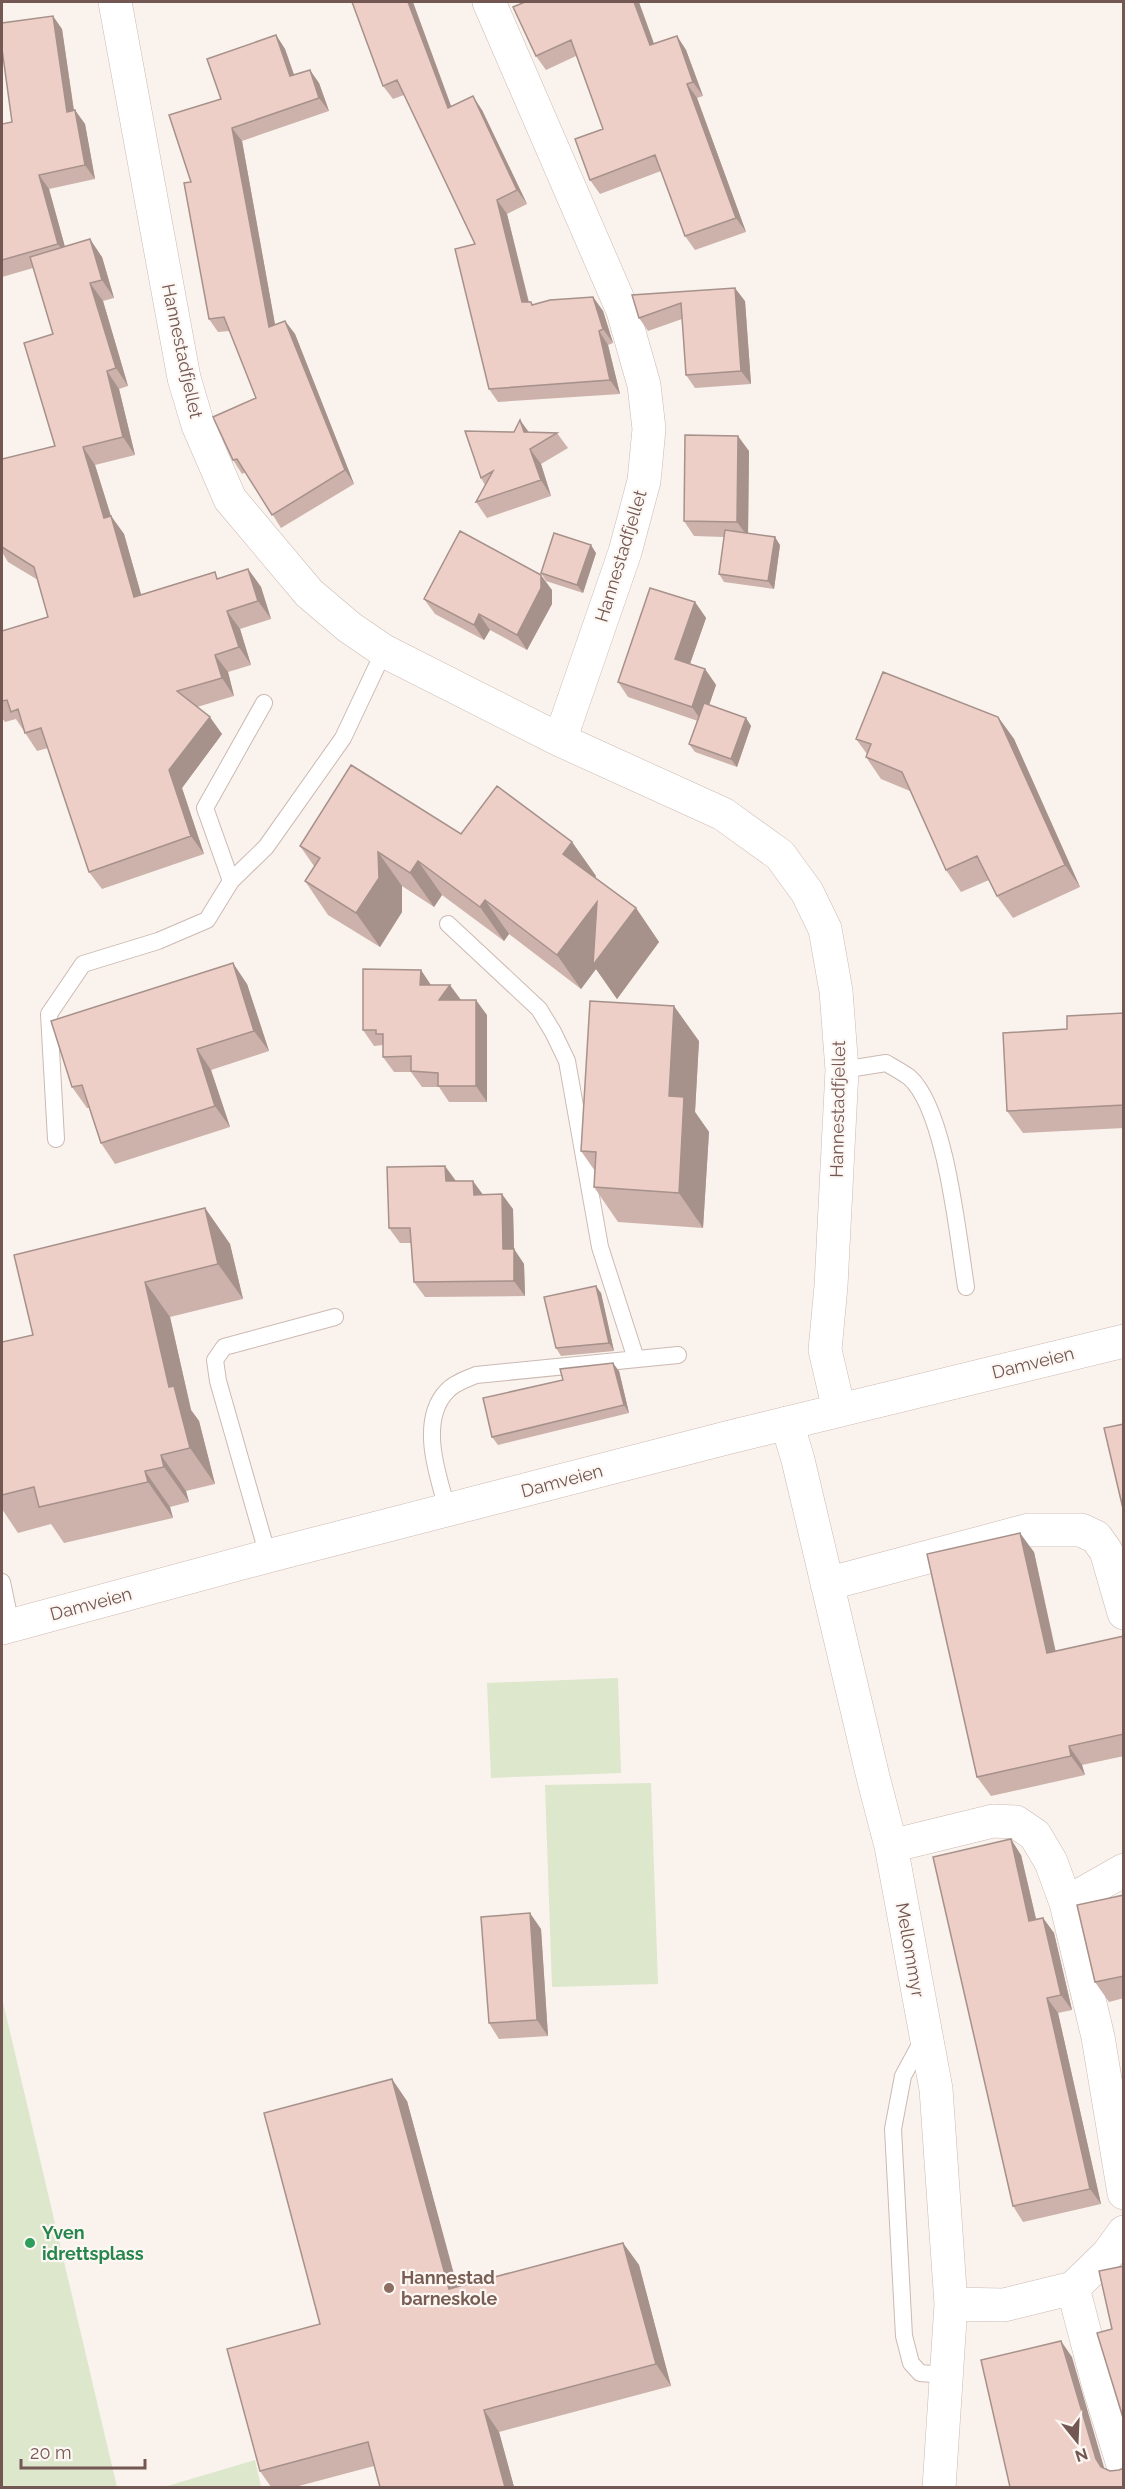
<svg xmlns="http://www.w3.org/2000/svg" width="1125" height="2489" font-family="Raleway,sans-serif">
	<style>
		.green { fill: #dce7cc }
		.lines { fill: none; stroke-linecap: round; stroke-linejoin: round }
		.service-casing { stroke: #ccb9b3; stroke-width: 18 }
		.minor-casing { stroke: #ccb9b3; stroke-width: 34 }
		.tertiary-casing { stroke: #ccb9b3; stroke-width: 34 }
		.service { stroke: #fff; stroke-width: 16 }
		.minor { stroke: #fff; stroke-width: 33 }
		.tertiary { stroke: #fff; stroke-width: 33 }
		.wall { fill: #ccb2ab }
		.shaded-wall { fill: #a6918b }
		.building { fill: #edcfc7; stroke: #a6918b; stroke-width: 1.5 }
		.leisure-dot { fill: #2e9e5b; stroke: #fdf7f3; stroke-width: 2 }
		.education-dot { fill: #8d6e63; stroke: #fdf7f3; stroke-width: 2 }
		.labels { text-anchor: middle; stroke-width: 4.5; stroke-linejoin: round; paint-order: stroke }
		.street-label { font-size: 18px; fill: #735752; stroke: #fdf7f3 }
		.leisure-label { font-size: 18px; font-weight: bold; fill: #27864d; stroke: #fdf7f3; text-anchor: start }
		.education-label { font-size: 18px; font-weight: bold; fill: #785e54; stroke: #fdf7f3; text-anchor: start }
	</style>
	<rect width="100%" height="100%" fill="#faf2ec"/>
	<path class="green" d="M618,1678L621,1773L491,1778L487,1683Z
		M651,1783L658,1984L552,1987L545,1785Z
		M2,1998L117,2487H2Z
		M255,2460L261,2487H164Z"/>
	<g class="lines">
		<defs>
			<path id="service" d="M231,881L205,808L264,703
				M448,924L539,1009L553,1032L567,1061L600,1247L636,1359
				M842,1070L886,1063C893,1067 902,1072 909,1077C946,1109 958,1238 966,1287
				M56,1139L49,1014L83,964L158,941L207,920L231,881L266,847L343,738L384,651
				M448,1511C438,1477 418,1421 447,1391C454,1383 467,1379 476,1375L678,1355
				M268,1556L218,1381L215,1360L224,1347L335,1317
				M2,1582L11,1625
				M923,2039L903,2076L893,2129L904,2336L911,2363L920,2373L946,2375"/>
			<path id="minor" d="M115,2L184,378L198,425L230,499L309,593L349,627L384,651L560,740L723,814L780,855L807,892L825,929L836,991L842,1070L831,1286L825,1350L839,1410
				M489,2L623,311L644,385L649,429L644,481L625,552L560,740
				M787,1423L798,1460L873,1777L891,1846L936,2089L951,2304L939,2488
				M827,1584L1029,1530H1081L1096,1537L1106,1551L1124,1613
				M891,1846L993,1821L1016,1822L1035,1835L1051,1862L1066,1903L1098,2037L1124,2193
				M1066,1903L1124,1870
				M1124,2232L1108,2254L1073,2288L1099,2387L1124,2468
				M951,2304L1004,2305L1073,2288"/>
			<path id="tertiary" d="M2,1628L268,1556L734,1436L1124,1341"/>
		</defs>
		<use href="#service" class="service-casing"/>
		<use href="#minor" class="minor-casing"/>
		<use href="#tertiary" class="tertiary-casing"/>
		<use href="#service" class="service"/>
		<use href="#minor" class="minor"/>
		<use href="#tertiary" class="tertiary"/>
	</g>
	<path class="wall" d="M352,2L451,106L482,110L527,204L507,214L529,302L533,305L593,297L603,311L613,343L608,345L620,394L498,402L489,389L475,244L404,95L393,99L383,86Z
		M525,2L654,44L677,36L686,50L703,96L697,98L746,232L695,250L685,236L661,171L600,194L590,180L603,129L576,56L546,70L536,56Z
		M62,29L74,110L85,124L95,179L49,189L65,247L102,257L114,298L103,301L128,386L119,389L135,455L95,465L111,516L124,534L141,595L220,579L248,569L261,587L271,619L240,629L251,665L228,672L234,696L197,707L222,734L182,788L204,854L102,889L89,872L48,748L37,751L16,719L5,722L2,718V631L48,617L38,580L8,562L2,552V459L55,446L53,334L33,268L2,277V124L12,122Z
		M276,35L285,49L294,75L319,83L329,111L242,141L275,325L285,321L295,334L354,484L281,528L246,472L242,474L233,460L256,398L230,331L218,332L209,319L191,182L221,99Z
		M632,295L745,301L751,384L695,388L686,375L682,319L648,331L639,318Z
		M557,433L568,448L541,464L551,496L487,518L476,502L485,485L481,478Z
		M749,451L748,533L780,545L774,589L724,582L719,574L724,537L694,536L684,521Z
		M596,553L583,593L546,581L541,573Z
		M552,590V604L527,650L490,630L484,640L435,614L424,599Z
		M695,602L706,618L690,664L705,669L716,685L709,705L746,718L751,726L737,767L695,752L689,744L698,721L628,697L618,682Z
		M998,717L1014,739L1080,887L1013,918L997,896L989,880L961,892L946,870L910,791L881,779L866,757L867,754L856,739Z
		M461,834L572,842L596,876L595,878L636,908L659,942L617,999L596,969L581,989L509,934L504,941L442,895L434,907L402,886V912L380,947L328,915L305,881L314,866L300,846Z
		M247,984L269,1051L211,1070L230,1127L115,1164L101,1143L89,1108H87L72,1087Z
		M431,985L460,1000L487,1015V1102H449L439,1087H422L411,1072H394L383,1057V1045L374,1046L363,1030Z
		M1124,1013V1128L1023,1133L1007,1111L1067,1029Z
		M699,1041L695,1112L709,1132L703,1228L618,1222L594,1187L595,1171L581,1151Z
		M456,1181L513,1209L514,1249L524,1264L525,1296L425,1297L414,1282L411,1243H400L389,1228Z
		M205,1208L230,1244L243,1299L170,1317L191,1410L199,1421L215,1484L186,1491L189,1502L170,1507L173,1518L64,1543L51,1524L18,1533L2,1509V1342L33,1335Z
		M601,1293L614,1351L561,1356L556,1348Z
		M619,1371L629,1413L498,1445L492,1437Z
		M1034,1552L1056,1652L1124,1636V1756L1082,1765L1085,1775L991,1796L977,1777Z
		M1021,1855L1036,1919L1043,1918L1054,1933L1072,2010L1058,2013L1101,2204L1023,2222L1013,2206Z
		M1124,1895V1998L1109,2002L1095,1982Z
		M541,1929L548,2036L499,2039L489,2023Z
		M407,2101L457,2287L623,2243L639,2265L671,2386L499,2432L514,2487H380L374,2466L295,2487H271L260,2471L320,2324Z"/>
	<path class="shaded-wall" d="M408,2H413L457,122L448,108Z
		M634,2H639L660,60L650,45Z
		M53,16L62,29L76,126L67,112Z
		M276,35L285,49L299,89L290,76Z
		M677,36L686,50L703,96L693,82Z
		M310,70L319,83L329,111L319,98Z
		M687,84L697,98L746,232L736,218Z
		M473,96L482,110L527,204L517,190Z
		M75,110L85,124L95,179L85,165Z
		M232,128L242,141L278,341L269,327Z
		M39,175L49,189L68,258L58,244Z
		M497,200L507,214L532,316L522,302Z
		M90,239L102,257L114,298L102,280Z
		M90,283L103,301L128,386L116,368Z
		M735,288L745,301L751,384L741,371Z
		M593,297L603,311L613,343L603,329Z
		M285,321L295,334L354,484L345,470Z
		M599,331L608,345L620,394L610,380Z
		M107,371L119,389L135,455L123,437Z
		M520,420L531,435L535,447L524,432Z
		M738,436L749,451L748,537L737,522Z
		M83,447L95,465L117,536L104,518Z
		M530,449L541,464L551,496L541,480Z
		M111,516L124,534L147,615L134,597Z
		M775,537L780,545L774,589L768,581Z
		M591,545L596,553L583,593L577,585Z
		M248,569L261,587L271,619L258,601Z
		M541,575L552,590V604L527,650L517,635Z
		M695,602L706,618L686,675L675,659Z
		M227,611L240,629L251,665L239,647Z
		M479,614L490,630L484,640L474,625Z
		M215,655L228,672L234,696L222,678Z
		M705,669L716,685L703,723L692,707Z
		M210,717L222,734L182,788L204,854L191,836L169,770Z
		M998,717L1014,739L1080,887L1065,865Z
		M746,718L751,726L737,767L731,759Z
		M572,842L596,876L587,888L563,854Z
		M378,852L402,886V912L380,947L356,913Z
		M418,861L442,895L434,907L410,873Z
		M485,900L509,934L504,941L480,907Z
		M597,902L636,908L659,942L617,999L596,969L581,989L557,955Z
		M233,963L247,984L269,1051L254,1031Z
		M421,970L431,985H420Z
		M450,985L461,1000H439Z
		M476,1000L487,1015V1102L476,1086Z
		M674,1006L699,1041L695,1112L709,1132L703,1228L679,1193L669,1096Z
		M197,1049L211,1070L230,1127L215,1106Z
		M445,1166L456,1181H446Z
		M473,1181L484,1196L474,1195Z
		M502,1194L513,1209L514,1249L524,1264L525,1296L514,1281L503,1249Z
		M205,1208L230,1244L243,1299L218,1264Z
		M145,1282L170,1317L191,1410L199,1421L215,1484L190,1448L169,1387Z
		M596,1286L601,1293L614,1351L609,1343Z
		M613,1363L619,1371L629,1413L624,1405Z
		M161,1455L186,1491L189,1502L164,1467Z
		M145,1471L170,1507L173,1518L148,1482Z
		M1020,1533L1034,1552L1060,1673L1047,1653Z
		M1069,1746L1082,1765L1085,1775L1071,1756Z
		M1011,1839L1021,1855L1040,1936L1029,1921Z
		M530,1913L541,1929L548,2036L537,2020Z
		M1043,1918L1054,1933L1072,2010L1061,1995Z
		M1047,1998L1058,2013L1101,2204L1090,2189Z
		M392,2079L407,2101L464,2311L449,2289Z
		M623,2243L639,2265L671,2386L656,2364Z
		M1061,2341L1072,2357L1106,2474L1096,2459Z
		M484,2410L499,2432L514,2487H505Z"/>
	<path class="building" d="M352,2H408L448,108L473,96L517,190L497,200L522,302H531L532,305L550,300L593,297L603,329L599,331L610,380L489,389L455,249L475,244L397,80L383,86Z
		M525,2H634L650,45L677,36L693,82L687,84L736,218L685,236L655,155L590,180L575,139L603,129L571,40L536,56L513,7Z
		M53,16L67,112L75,110L85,165L39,175L58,244L2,260V124L12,122L2,49V23Z
		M276,35L290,76L310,70L319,98L232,128L269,327L285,321L345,470L272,515L237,459L233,460L213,417L256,398L224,317L209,319L184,183L191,182L169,115L221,99L207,59Z
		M90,239L102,280L90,283L116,368L107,371L123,437L83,447L104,518L111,516L134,597L215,572L217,579L248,569L258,601L227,611L239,647L215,655L222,678L177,691L210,717L169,770L191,836L89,872L41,728L25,733L18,709L11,712L7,700L2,701V631L48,617L34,567L2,547V459L55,446L24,343L53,334L30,257Z
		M735,288L741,371L686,375L681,303L639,318L632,295Z
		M520,420L524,432L557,433L530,449L541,480L476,502L493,471L481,478L465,431L514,432Z
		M685,435L738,436L737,522L684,521Z
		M725,530L775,537L768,581L719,574Z
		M460,531L541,575V588L517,635L479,614L474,625L424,599Z
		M554,533L591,545L577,585L541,573Z
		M650,588L695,602L675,659L705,669L692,707L618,682Z
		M883,672L998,717L1065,865L997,896L977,856L946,870L902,772L866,757L871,744L856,739Z
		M704,703L746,718L731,759L689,744Z
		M351,765L461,834L497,786L572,842L563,854L636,908L593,965L597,902L557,955L485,900L480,907L418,861L410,873L378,852L379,878L356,913L305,881L320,858L300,846Z
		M233,963L254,1031L197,1049L215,1106L101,1143L82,1085L72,1087L51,1021Z
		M363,969L421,970L420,985H450L439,1000H476V1086H438V1073L411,1071V1056L383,1057V1034H376V1030H363Z
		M590,1001L674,1006L669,1096L684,1097L679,1193L594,1187L596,1152L581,1151Z
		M1124,1013V1105L1007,1111L1003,1033L1067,1029V1016Z
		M445,1166L446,1181H473L474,1195L502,1194L503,1249H514V1281L414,1282L410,1228H389L387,1167Z
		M205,1208L218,1264L145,1282L169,1387L174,1386L190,1448L161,1455L164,1467L145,1471L148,1482L39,1507L34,1487L2,1495V1342L33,1335L14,1255Z
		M596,1286L609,1343L556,1348L544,1297Z
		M613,1363L624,1405L492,1437L483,1398L563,1380L560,1369Z
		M1124,1424V1513L1104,1428Z
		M1020,1533L1047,1653L1124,1636V1734L1069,1746L1071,1756L977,1777L927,1554Z
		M1011,1839L1029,1921L1043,1918L1061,1995L1047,1998L1090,2189L1013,2206L933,1857Z
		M1124,1895V1976L1095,1982L1077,1905Z
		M530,1913L537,2020L489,2023L481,1917Z
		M392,2079L449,2289L623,2243L656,2364L484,2410L505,2487H380L368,2442L260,2471L227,2349L320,2324L264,2113Z
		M1124,2266V2421L1097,2333L1112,2329L1099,2271Z
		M1061,2341L1096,2459L1101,2467L1110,2471L1119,2470L1124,2468V2487H1010L981,2360Z"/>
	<circle class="leisure-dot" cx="30" cy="2243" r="6"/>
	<circle class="education-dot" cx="389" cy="2288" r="6"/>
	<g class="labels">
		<g class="street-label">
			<text transform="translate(182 351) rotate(78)" y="6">Hannestadfjellet</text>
			<text transform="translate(621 556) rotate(-73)" y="6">Hannestadfjellet</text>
			<text transform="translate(838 1109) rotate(-89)" y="6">Hannestadfjellet</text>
			<text transform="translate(1033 1363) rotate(-14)" y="6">Damveien</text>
			<text transform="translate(562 1481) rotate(-15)" y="6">Damveien</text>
			<text transform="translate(91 1604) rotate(-15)" y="6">Damveien</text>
			<text transform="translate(910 1950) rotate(80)" y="6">Mellommyr</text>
		</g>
		<g class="leisure-label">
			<text x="42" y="2239">Yven<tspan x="42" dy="21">idrettsplass</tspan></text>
		</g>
		<g class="education-label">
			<text x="401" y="2284">Hannestad<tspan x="401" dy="21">barneskole</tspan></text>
		</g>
	</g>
	<rect width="1125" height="2489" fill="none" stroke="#735752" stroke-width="6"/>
	<g transform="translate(1077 2441) rotate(162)" stroke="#fdf7f3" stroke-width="4.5" paint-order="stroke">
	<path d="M0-4.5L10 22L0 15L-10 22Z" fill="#735752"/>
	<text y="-9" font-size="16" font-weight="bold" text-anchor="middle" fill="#735752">N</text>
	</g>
	<path d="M21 2459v9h124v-9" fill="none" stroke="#735752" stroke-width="3"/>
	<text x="30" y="2459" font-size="18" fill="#735752" stroke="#fdf7f3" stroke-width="4.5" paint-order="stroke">20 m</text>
</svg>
